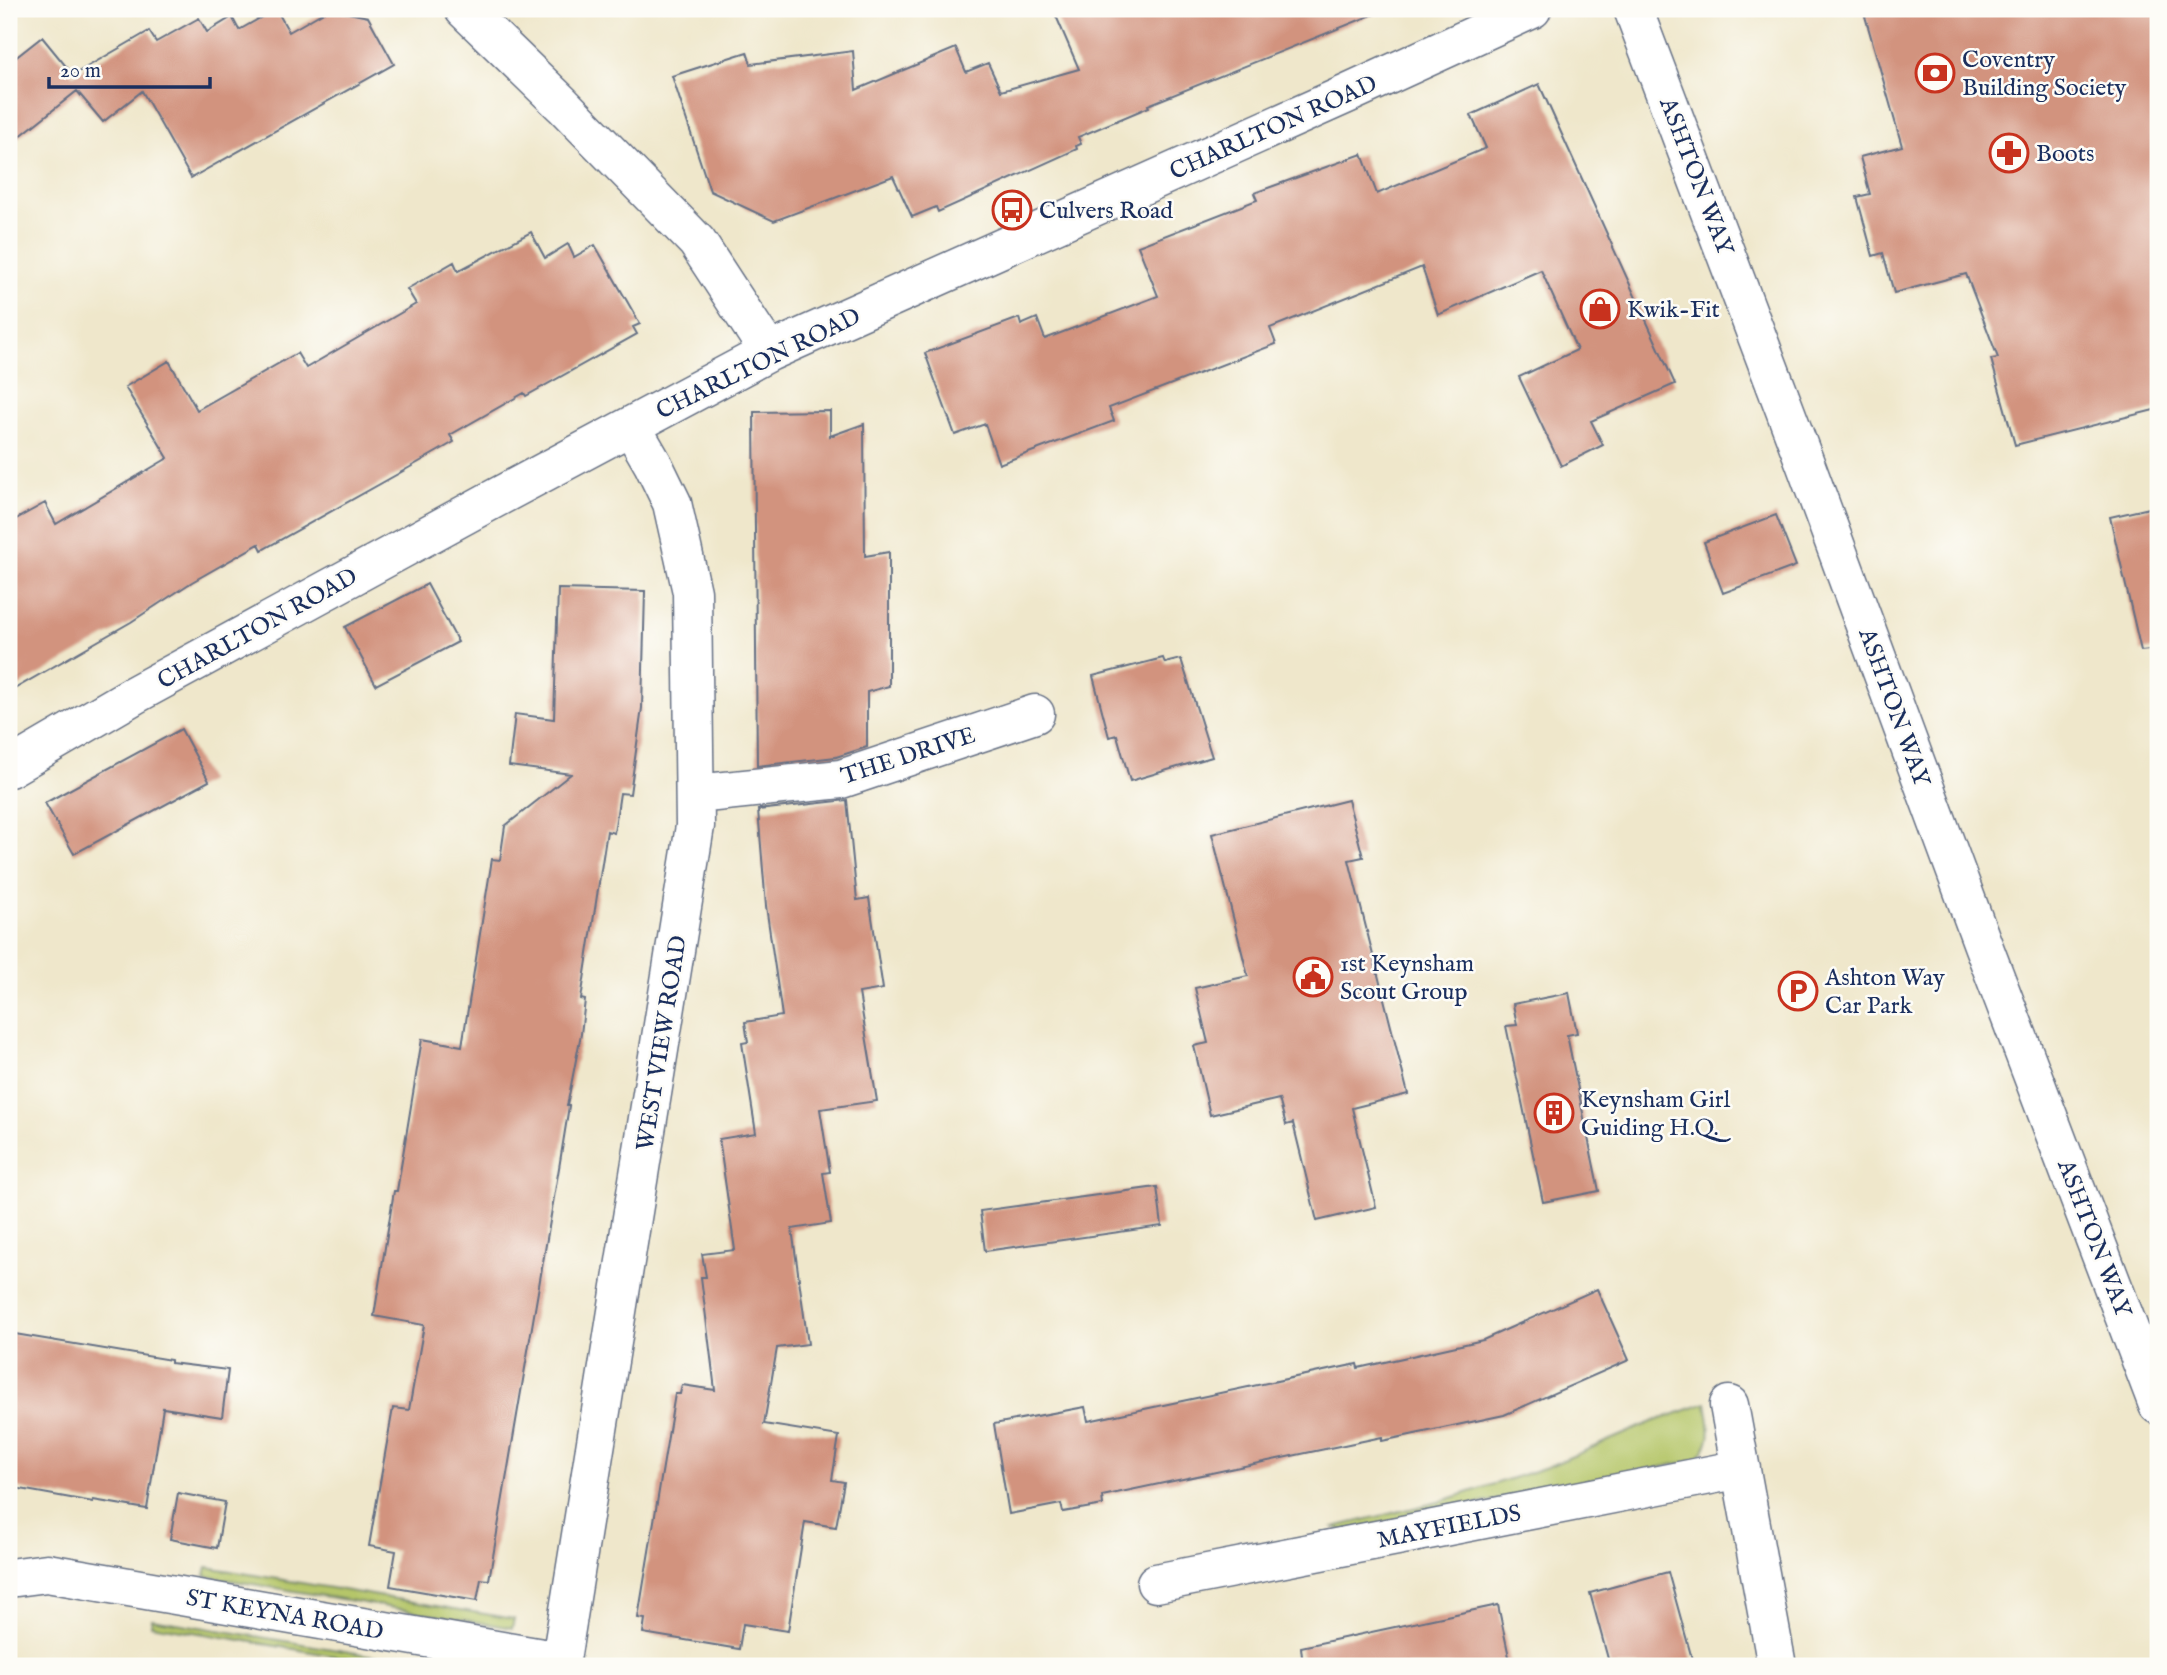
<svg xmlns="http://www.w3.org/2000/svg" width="2167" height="1675" font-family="'IM FELL English',serif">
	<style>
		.green { fill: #b5c669; stroke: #687a64; stroke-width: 2 }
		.building { fill: #d2937e }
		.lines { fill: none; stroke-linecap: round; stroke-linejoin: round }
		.minor-casing { stroke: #656f84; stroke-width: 41 }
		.minor { stroke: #fff; stroke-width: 38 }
		.labels { text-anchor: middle; stroke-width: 5; stroke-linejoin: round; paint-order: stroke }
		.poi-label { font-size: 24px; fill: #1b2f5e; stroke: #fdfcf7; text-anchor: start }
		.street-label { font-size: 24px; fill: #1b2f5e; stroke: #fdfcf7 }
	</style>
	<rect width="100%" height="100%" fill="#fdfcf7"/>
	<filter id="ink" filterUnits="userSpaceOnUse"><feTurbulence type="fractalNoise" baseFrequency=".0143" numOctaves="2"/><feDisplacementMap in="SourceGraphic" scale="14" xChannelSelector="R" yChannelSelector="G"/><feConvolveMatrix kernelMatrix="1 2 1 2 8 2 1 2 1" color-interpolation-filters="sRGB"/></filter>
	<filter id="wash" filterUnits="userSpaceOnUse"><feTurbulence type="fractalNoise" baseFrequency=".00686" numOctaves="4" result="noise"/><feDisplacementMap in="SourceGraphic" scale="28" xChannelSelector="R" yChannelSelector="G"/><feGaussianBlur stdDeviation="1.57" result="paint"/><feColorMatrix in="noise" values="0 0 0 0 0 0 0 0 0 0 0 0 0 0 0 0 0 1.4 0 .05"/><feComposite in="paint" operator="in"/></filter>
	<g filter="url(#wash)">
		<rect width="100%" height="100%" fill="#efe7cb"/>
		<path class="green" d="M1706,1403C1710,1429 1715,1440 1696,1460L1343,1531L1334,1527L1439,1502L1547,1467L1652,1422Z
			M207,1567L514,1619L512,1628L205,1576Z
			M152,1619L434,1666H395L151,1625Z"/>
		<g id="blocks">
			<path class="building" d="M276,9L289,32L329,9L368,17L394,64L191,178L142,91L103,122L77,91L9,145V63L42,37L73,75L149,31L156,42L199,18L207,32L232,17L239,30Z
				M1053,9H1381L1382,11L1148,105L1149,107L1078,137L1081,144L1076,146L1077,149L938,212L936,207L912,217L893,176L774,221L710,191L672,76L747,52L751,64L853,51L856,90L956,48L966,72L988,63L1001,91L1079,69Z
				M1863,9H2158V409L2015,445L1991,359L1998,358L1966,274L1894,293L1883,253L1873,256L1857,197L1870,194L1860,157L1902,146Z
				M1539,84L1675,384L1591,421L1603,445L1561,466L1519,377L1577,350L1541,270L1438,315L1422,267L1270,328L1276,344L1109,408L1114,421L999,464L985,424L955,435L925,353L1019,318L1021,325L1037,318L1045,339L1158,296L1138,246L1257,200L1254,193L1362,154L1377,194L1486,148L1471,115Z
				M531,232L545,258L568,244L574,257L595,245L640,324L633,327L637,334L526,396L524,393L450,435L454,442L405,470L262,550L259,544L192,582L131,622L9,692V523L45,503L56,524L168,458L125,387L169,361L197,410L297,353L306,368L416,304L407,289L454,262L458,271Z
				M830,411V436L864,424L865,556L889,552V686L867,692V747L836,757L757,766L754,412Z
				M2158,506V649L2141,651L2110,517Z
				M1776,515L1796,566L1723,593L1704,542Z
				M427,584L458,642L376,685L345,627Z
				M558,589L645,591L642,708L630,794L620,793L614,833L607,831L581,999L585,1000L581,1034L567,1106H569L559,1168L489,1580L481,1579L477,1601L390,1586L396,1551L369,1546L393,1408L409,1410L424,1325L374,1316L394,1191H397L422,1039L462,1046L492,859L500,860L505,826L571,774L509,766L515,714L554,719Z
				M1163,658L1165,663L1181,659L1212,757L1130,781L1117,735L1109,737L1093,676Z
				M181,729L209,781L74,854L45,803Z
				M847,800L857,900L869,898L883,989L859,993L877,1101L820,1109L830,1172L823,1173L831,1223L792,1229L808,1344L777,1348L764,1424L839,1436L832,1480L844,1482L836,1527L805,1522L788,1631L743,1624L739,1649L643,1633L645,1619L638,1618L675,1394H680L682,1385L715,1390L701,1277H706L702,1254L735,1250L719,1139L756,1133L742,1043L748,1042L745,1022L782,1016L766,906L758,810Z
				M1348,800L1363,857L1349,860L1408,1094L1352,1108L1376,1207L1317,1221L1293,1123L1286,1125L1279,1099L1210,1115L1194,1046L1208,1043L1195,988L1248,976L1212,834Z
				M1569,993L1577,1033L1567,1035L1599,1191L1543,1202L1506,1026L1517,1025L1513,1004Z
				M1157,1187L1162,1226L985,1251L980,1211Z
				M1597,1289L1629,1360L1504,1415L1382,1441V1437L1102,1496L1103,1505L1063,1512L1061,1504L1009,1514L994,1424L1085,1407L1088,1421L1357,1364L1358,1368L1483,1340Z
				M9,1333L171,1360V1363L228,1370L222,1417L163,1408L147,1509L93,1500V1502L9,1487Z
				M178,1493L225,1502L217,1548L170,1539Z
				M1668,1572L1694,1666H1610L1590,1593Z
				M1498,1605L1511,1666H1303L1301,1647Z"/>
		</g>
	</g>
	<g filter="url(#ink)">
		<use href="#blocks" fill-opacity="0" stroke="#656f84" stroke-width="2"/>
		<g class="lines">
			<defs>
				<path id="minor" d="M464,9L563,105L697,242L769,352
					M1633,9L1805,463L1983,945L2158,1405
					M9,768L134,695L492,500L769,352L1347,94L1532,9
					M696,794L841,779L1035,714
					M1729,1405L1777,1666
					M9,1578L47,1573L560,1661
					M1156,1583L1741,1469
					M560,1666L695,826L692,592L672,503L653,464L631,426"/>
			</defs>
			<use href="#minor" class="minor-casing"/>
			<use href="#minor" class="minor"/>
		</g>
	</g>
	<defs>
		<symbol id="bank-ring" viewBox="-11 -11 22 22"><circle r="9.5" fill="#fdfcf7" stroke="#c8321e" stroke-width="1.5"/><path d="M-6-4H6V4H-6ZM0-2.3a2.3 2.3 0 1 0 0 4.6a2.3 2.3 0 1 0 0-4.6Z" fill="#c8321e"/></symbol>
		<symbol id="pharmacy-ring" viewBox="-11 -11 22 22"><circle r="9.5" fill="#fdfcf7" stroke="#c8321e" stroke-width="1.5"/><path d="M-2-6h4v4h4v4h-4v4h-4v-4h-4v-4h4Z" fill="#c8321e"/></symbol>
		<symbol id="bus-ring" viewBox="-11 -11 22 22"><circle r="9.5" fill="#fdfcf7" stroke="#c8321e" stroke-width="1.5"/><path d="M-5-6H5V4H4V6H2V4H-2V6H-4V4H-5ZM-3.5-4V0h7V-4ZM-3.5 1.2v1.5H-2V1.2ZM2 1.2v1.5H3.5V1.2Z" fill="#c8321e"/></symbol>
		<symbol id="shop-ring" viewBox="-11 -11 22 22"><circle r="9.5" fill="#fdfcf7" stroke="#c8321e" stroke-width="1.5"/><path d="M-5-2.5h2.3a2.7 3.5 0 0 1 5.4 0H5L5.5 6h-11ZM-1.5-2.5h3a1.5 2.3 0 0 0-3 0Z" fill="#c8321e"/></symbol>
		<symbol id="civic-ring" viewBox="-11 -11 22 22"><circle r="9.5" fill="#fdfcf7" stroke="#c8321e" stroke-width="1.5"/><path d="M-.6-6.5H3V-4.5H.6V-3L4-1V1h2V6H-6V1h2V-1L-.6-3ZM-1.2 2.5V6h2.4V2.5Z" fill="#c8321e"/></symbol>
		<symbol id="parking-ring" viewBox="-11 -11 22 22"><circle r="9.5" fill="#fdfcf7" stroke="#c8321e" stroke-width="1.5"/><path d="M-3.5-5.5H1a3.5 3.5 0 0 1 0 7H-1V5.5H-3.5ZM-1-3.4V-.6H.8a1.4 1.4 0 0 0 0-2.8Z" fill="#c8321e"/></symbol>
		<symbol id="building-ring" viewBox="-11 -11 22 22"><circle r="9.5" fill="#fdfcf7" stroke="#c8321e" stroke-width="1.5"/><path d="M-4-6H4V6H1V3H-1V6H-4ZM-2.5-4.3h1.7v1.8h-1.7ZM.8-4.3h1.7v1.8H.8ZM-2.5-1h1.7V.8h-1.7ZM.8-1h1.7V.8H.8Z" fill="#c8321e"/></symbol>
	</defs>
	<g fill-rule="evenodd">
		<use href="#bank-ring" x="1913" y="51" width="44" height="44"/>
		<use href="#pharmacy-ring" x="1987" y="131" width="44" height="44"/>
		<use href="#bus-ring" x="990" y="188" width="44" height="44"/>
		<use href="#shop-ring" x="1578" y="287" width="44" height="44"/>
		<use href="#civic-ring" x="1291" y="955" width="44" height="44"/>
		<use href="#parking-ring" x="1776" y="969" width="44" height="44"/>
		<use href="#building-ring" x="1532" y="1091" width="44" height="44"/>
	</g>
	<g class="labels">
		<g class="poi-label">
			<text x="1962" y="67">Coventry<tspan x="1962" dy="28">Building Society</tspan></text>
			<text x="2036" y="161">Boots</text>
			<text x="1039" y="218">Culvers Road</text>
			<text x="1627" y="317">Kwik-Fit</text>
			<text x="1340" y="971">1st Keynsham<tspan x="1340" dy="28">Scout Group</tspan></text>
			<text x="1825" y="985">Ashton Way<tspan x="1825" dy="28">Car Park</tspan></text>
			<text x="1581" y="1107">Keynsham Girl<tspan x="1581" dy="28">Guiding H.Q.</tspan></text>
		</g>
		<g class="street-label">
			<text transform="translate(1273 127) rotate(-24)" y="8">CHARLTON ROAD</text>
			<text transform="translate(1697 176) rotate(69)" y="8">ASHTON WAY</text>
			<text transform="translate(758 363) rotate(-26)" y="8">CHARLTON ROAD</text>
			<text transform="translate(257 628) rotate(-29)" y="8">CHARLTON ROAD</text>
			<text transform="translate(1895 707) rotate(70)" y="8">ASHTON WAY</text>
			<text transform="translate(908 755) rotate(-18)" y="8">THE DRIVE</text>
			<text transform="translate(661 1043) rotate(-81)" y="8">WEST VIEW ROAD</text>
			<text transform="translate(2095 1238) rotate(69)" y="8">ASHTON WAY</text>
			<text transform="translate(1449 1526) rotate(-11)" y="8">MAYFIELDS</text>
			<text transform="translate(285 1614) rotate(10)" y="8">ST KEYNA ROAD</text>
		</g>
	</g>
	<rect width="2167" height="1675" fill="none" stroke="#fdfcf7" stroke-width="35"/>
	<path d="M49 77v10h161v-10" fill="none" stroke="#1b2f5e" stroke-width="3.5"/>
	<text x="60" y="77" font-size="21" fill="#1b2f5e" stroke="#fdfcf7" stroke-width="5" paint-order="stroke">20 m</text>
</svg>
